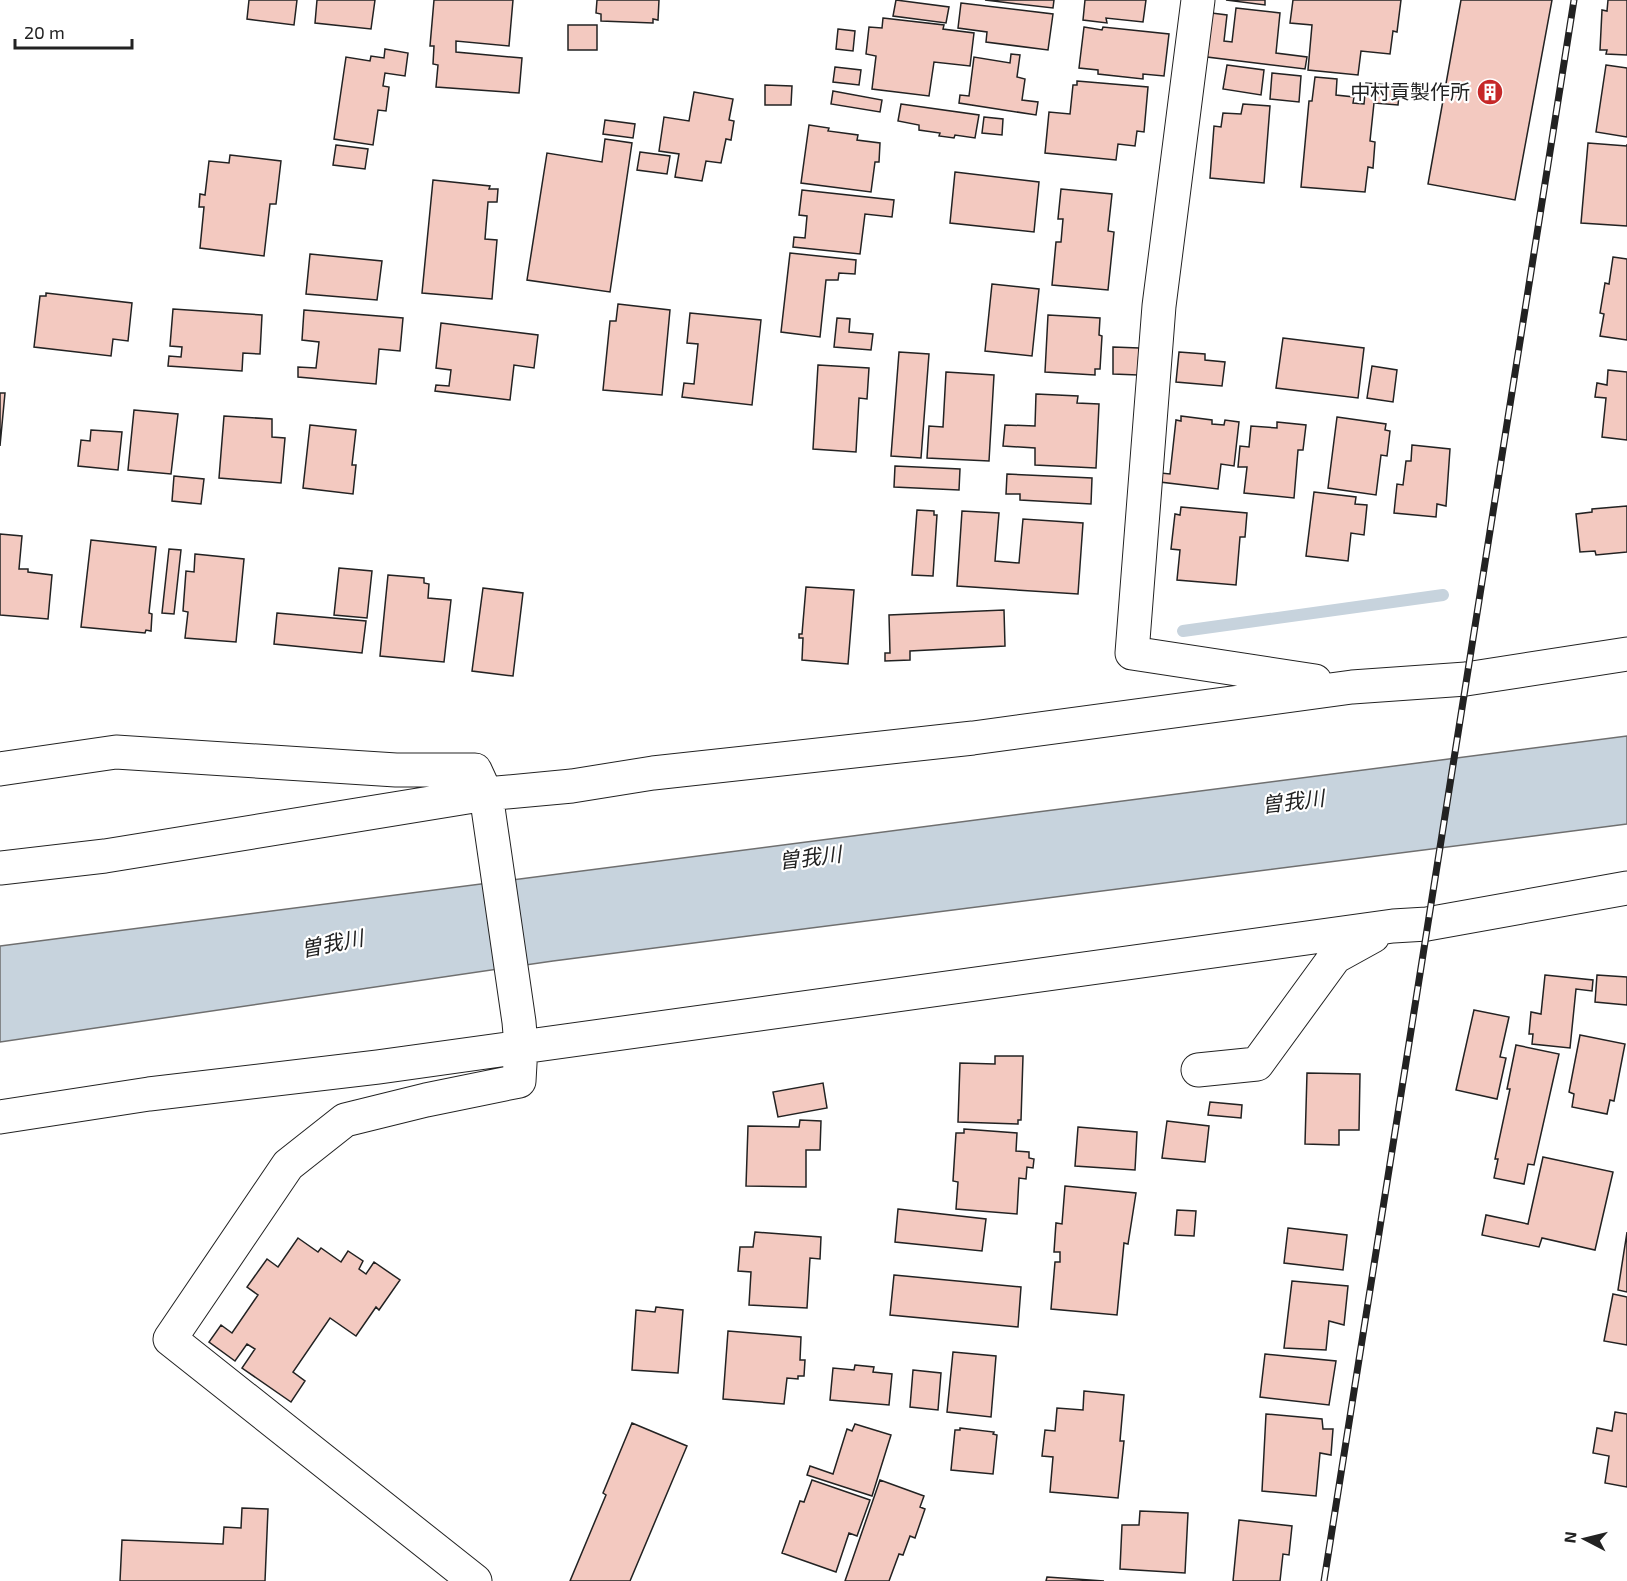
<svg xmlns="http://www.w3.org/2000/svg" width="1627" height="1581" font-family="'Exo 2','Noto Sans JP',sans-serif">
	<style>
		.water { fill: #c7d3dd; stroke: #6f6f6f; stroke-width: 1.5 }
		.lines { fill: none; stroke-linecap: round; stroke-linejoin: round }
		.stream { stroke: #c7d3dd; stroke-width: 12 }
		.building { fill: #f3c9c0; stroke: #222; stroke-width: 1.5 }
		.minor-casing { stroke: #222; stroke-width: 35 }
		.minor { stroke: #fff; stroke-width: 33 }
		.rail-casing { stroke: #222; stroke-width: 7 }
		.rail { stroke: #fff; stroke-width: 4.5; stroke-dasharray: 14; stroke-linecap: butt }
		.labels { text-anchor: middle; stroke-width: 4.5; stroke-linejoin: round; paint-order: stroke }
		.poi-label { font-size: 20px; fill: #222; stroke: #fff; text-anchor: end }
		.water-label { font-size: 21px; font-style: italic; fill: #222; stroke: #fff }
	</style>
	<rect width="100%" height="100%" fill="#fff"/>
	<path class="water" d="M1627,736V824L553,961L0,1042V946Z"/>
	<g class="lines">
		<path class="stream" d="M1183,631L1443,595"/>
	</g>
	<path class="building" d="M249,0H297L294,25L247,19Z
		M317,0H375L371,29L315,23Z
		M434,0H513L509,46L456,41V52L522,58L519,93L436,87L438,65L433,64L434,46H430Z
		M597,0H659L658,20L653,19V23L601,21V14L596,13Z
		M896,0L949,7L946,23L893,16Z
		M985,0H1054L1053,8Z
		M1085,0H1146L1143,22L1106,18L1107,23L1083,20Z
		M1226,0H1265V5Z
		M1293,0H1401L1397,32L1393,31L1390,54L1361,51L1358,75L1308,70L1312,25L1290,23Z
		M1461,0H1552L1515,200L1428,184Z
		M1608,0H1627V55L1606,54L1607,50H1600L1602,10L1607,11Z
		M961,3L1053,14L1048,50L986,42L987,32L958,28Z
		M1236,8L1280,13L1276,53L1307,57L1305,69L1199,56L1204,12L1227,15L1224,41L1232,42Z
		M883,18L944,25L943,29L974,33L970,66L934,62L929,96L872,89L876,56L866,54L869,27L882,28Z
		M568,25H597V50H568Z
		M1084,27L1102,30L1103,27L1169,34L1164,76L1143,74V79L1098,74V70L1079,68Z
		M838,29L855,31L853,51L836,49Z
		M385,49L408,53L405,76L385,73L383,86L389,87L386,111L378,110L373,145L334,139L346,57L370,61L371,56L384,58Z
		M1011,54L1020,55L1017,77L1025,79L1022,100L1038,102L1036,115L959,103L960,95L969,96L974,57L1010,63Z
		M1227,65L1264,70L1261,95L1223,89Z
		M1606,65L1627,68V137L1596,132Z
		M835,67L861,70L859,85L833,82Z
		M1272,73L1301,76L1299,102L1270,99Z
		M1315,77L1337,79L1336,95L1354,97L1353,103L1364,104L1366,83L1400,86L1398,105L1374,103L1370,141L1375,142L1373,168L1368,167L1365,192L1301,187L1309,101H1312Z
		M1077,81L1148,87L1144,132L1137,131L1135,146L1118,144L1116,160L1045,153L1049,112L1070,114L1073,85H1077Z
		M765,85L792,86L791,105H765Z
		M833,91L882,100L880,112L831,104Z
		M694,92L733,99L729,120L734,121L731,140L726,139L721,163L706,161L702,181L675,177L679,154L659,151L664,117L689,121Z
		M901,104L979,115L975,138L955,135L954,138L939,136L940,133L919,130V125L898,121Z
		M1243,104L1270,106L1264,183L1210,178L1214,126L1221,127L1223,113L1241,114Z
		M984,117L1003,119L1002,135L982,133Z
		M605,120L635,124L633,138L603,134Z
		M809,125L829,128L828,131L858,135L857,140L880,143L879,162H875L871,192L801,183Z
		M605,139L632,143L610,292L527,280L547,153L602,162Z
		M1588,143L1627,146V144V226L1581,223Z
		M336,145L368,149L365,169L333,165Z
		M640,152L670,156L667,174L637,170Z
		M230,155L281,161L276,204H270L264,256L200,248L204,207H199L200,194L205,195L209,161L229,163Z
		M955,172L1039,182L1034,232L950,223Z
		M433,180L490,186L489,189H498L497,202H488L485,239L497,240L492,299L422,293Z
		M1061,189L1112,194L1108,231L1114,232L1108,290L1052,285L1056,242H1061L1063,219H1058Z
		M802,190L894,200L892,217L865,214L860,254L793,247L794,237L805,238L807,216L799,215Z
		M790,253L856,260L855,274L839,273L838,280H826L820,337L781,332Z
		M310,254L382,261L377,300L306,294Z
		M1613,257L1627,259V340L1600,336L1604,314L1600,313L1605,283L1609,284Z
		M992,284L1039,289L1032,356L985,351Z
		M46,293L132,303L128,341L113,339L111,356L34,347L40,296H46Z
		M618,304L670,310L662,395L603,390L610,321H616Z
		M173,309L262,315L260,354L243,353L242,371L168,366L169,356L181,357L182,347L170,346Z
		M304,310L403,318L400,351L379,349L376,384L298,377V367L316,368L319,342L302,340Z
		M690,313L761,320L752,405L682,397L684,383L694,384L698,344L687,343Z
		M1048,315L1100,318L1099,335L1102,336L1100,369H1095V375L1045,372Z
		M837,318L850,319L849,332L873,334L871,350L834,347Z
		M441,323L538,335L534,368L514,365L510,400L435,391L436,385L449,386L451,370L436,368Z
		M1283,338L1364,348L1358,398L1276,388Z
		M1113,347L1139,348L1138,375L1113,374Z
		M899,352L929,354L921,458L891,456Z
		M1179,352L1205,354V360L1225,362L1222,386L1176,382Z
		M818,365L869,368L867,399L859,398L856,452L813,449Z
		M1372,366L1397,370L1393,402L1367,398Z
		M1608,370L1627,372V440L1602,437L1606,398L1595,397L1597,383L1607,385Z
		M946,372L994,375L989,461L927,458L929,426L943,427Z
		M0,393H5L0,446Z
		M1036,394L1078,396L1077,403L1099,404L1096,468L1035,465V448L1003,446L1005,425L1035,426Z
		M134,410L178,414L171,474L128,470Z
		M224,416L272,419V437L285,438L281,483L219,478Z
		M1181,416L1212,420V424L1224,425L1225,420L1239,422L1234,466L1221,464L1218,489L1160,482L1161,473L1170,474L1176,420L1181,421Z
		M1337,417L1386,424L1385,430L1390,431L1387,456L1381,455L1376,495L1328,488Z
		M1277,422L1306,425L1303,450H1298L1294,498L1244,493L1247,467H1238L1240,446L1249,447L1251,426L1277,428Z
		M310,425L356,430L352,465H356L353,494L303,488Z
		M91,430L122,432L118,470L78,466L81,440L90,441Z
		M1412,445L1450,449L1446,506L1437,504L1436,517L1394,513L1397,484L1403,485L1406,461H1411Z
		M895,466L960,469L959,490L894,487Z
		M1007,474L1092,478L1091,504L1020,500V494H1006Z
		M174,476L204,479L201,504L172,501Z
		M1314,492L1356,497L1355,504L1367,505L1364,535L1351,533L1348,561L1306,556Z
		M1627,506V552L1596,555L1595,551L1580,552L1576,514L1592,512V509Z
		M1181,507L1247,513L1245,537H1240L1236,585L1177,580L1180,550L1171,549L1175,514L1180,515Z
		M917,510L934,511V515H937L933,576L912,575Z
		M962,511L999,513L995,561L1019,563L1023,519L1083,523L1078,594L957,586Z
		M0,534L22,536L19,569H28V572L52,575L48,619L0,615Z
		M91,540L156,547L149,613L152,614L151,631L146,630L145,633L81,627Z
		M169,549L181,550L174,614L162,613Z
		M195,554L244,559L236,642L185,638L188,612L183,611L186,571L194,572Z
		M339,568L372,571L367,618L334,615Z
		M388,575L424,578V583L429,584L428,598L451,600L444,662L380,656Z
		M806,587L854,590L848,664L802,660L803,638H799V634H802Z
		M483,588L523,593L513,676L472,671Z
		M1004,610L1005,646L910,651V660L885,661V653H890L889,615Z
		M277,613L366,621L362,653L274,644Z
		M1545,975L1593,980L1592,991L1576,989L1570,1048L1532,1044L1533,1034H1529L1531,1012L1541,1014Z
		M1597,975L1627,977V1005L1595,1002Z
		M1474,1010L1509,1017L1500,1057L1506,1058L1497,1099L1456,1090Z
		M1580,1035L1625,1044L1614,1101L1610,1100L1607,1114L1572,1107L1574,1094L1569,1092Z
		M1516,1045L1559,1054L1534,1165L1528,1164L1524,1184L1494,1178L1498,1159H1495L1510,1089H1507Z
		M995,1056H1023L1021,1120H1018V1124L958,1122L960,1063L995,1064Z
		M1307,1073L1360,1074L1359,1130H1339V1145L1305,1144Z
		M823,1083L827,1108L778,1117L773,1092Z
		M1210,1102L1242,1105L1241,1118L1208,1115Z
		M800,1120L821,1121L820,1150H806V1187L746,1186L748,1126L799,1127Z
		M1167,1121L1209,1126L1205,1162L1162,1158Z
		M1078,1127L1137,1132L1135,1170L1075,1166Z
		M964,1129L1017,1133L1016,1151L1029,1152V1158L1034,1159L1033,1168L1027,1167L1026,1179L1019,1178L1017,1214L956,1209L958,1182L953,1181L956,1133H964Z
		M1543,1157L1613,1172L1595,1250L1542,1238L1539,1247L1482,1235L1486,1215L1528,1224Z
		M1065,1186L1136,1193L1128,1244L1124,1243L1117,1315L1051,1309L1055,1262H1060V1252H1054L1056,1223L1062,1224Z
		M898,1209L986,1219L982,1251L895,1242Z
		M1177,1210L1196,1211L1194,1236L1175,1235Z
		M1288,1228L1347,1235L1343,1270L1284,1263Z
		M755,1232L821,1237L820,1259L810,1258L807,1308L749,1305L751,1272L738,1271L740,1247H753Z
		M1627,1232V1292L1618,1290Z
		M298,1238L318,1252L321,1248L341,1262L348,1251L363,1261L359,1269L366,1274L374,1262L400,1280L379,1310L376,1307L356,1336L330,1318L293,1372L305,1381L291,1402L242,1368L255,1349L247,1344L235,1361L209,1342L221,1325L232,1333L258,1295L247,1287L267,1259L278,1267Z
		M894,1275L1021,1287L1018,1327L890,1315Z
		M1292,1281L1348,1286L1344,1325L1329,1321L1326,1350L1284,1348Z
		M1613,1294L1627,1297V1345L1604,1341Z
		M656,1307L683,1310L678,1373L632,1370L636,1310L655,1312Z
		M728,1331L801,1337L800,1360H805L804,1376H798V1379L787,1378L784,1404L723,1399Z
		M953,1352L996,1356L991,1417L947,1412Z
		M1265,1354L1336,1361L1329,1405L1260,1397Z
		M855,1365L874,1367L873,1372L892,1374L889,1405L830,1400L833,1368L854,1370Z
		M913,1370L941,1373L938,1410L910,1407Z
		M1084,1391L1124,1395L1120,1441H1124L1118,1498L1050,1492L1053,1457L1042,1456L1045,1430L1055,1431L1057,1408L1083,1410Z
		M1615,1412L1627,1414V1487L1605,1483L1609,1456L1593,1453L1597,1428L1612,1431Z
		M1266,1414L1322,1419L1323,1429H1333L1331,1455L1320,1453L1316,1496L1262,1491Z
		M632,1423L687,1446L630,1581H570L606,1495L603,1493Z
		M855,1424L891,1435L872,1496L807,1475L810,1466L833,1474L847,1429L852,1431Z
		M960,1428L994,1432L993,1434L997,1435L993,1474L951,1470L955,1430H960Z
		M812,1480L870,1500L857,1536L849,1533L836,1572L782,1553L800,1501L804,1502Z
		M880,1480L924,1496L920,1507L925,1509L915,1538L910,1536L903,1555L899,1554L889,1581H845Z
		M242,1508L268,1509L265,1581H120L122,1540L223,1544L224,1527L241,1528Z
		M1140,1511L1188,1513L1185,1573L1120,1569L1122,1525H1139Z
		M1239,1520L1292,1526L1289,1555L1283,1554L1280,1581H1233Z
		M1047,1577L1104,1581H1046Z"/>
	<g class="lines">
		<defs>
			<path id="minor" d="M1198,0L1159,306L1132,653L1315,681
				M0,769L116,752L396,770H475L486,794L519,1022L521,1046L519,1081L426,1100L345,1120L288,1165L170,1339L475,1581
				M0,868L105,856L486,794L572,786L653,773L973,738L1352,687L1466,679L1627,654
				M1198,1070L1257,1064L1335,957L1373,936
				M0,1117L149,1094L378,1067L1393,926L1427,924L1627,888"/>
		</defs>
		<use href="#minor" class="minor-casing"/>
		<use href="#minor" class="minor"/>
		<defs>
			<path id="rail" d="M1324,1581L1574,0"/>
		</defs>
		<use href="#rail" class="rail-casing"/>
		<use href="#rail" class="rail"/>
	</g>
	<defs>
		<symbol id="building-disc" viewBox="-11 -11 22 22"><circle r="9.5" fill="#c62828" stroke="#fff"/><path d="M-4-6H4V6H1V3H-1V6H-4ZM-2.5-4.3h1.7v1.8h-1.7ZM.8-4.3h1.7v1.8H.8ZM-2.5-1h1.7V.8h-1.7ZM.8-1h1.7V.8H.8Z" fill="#fff"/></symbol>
	</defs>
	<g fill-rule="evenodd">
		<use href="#building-disc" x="1475" y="77" width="30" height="30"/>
	</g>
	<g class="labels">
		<g class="poi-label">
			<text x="1470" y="99">中村貢製作所</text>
		</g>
		<g class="water-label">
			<text transform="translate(1293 802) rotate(-7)" y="7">曽我川</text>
			<text transform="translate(810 858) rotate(-7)" y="7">曽我川</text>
			<text transform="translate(332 944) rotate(-11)" y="7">曽我川</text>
		</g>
	</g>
	<g transform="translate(1585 1539) rotate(277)" stroke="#ffffff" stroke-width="4.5" paint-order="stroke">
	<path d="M0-4.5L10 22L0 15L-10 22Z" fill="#222222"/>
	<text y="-9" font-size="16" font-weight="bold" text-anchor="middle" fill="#222222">N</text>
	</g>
	<path d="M15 39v9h117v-9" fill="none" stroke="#222222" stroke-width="3"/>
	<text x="24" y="39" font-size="18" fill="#222222" stroke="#ffffff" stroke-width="4.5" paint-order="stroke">20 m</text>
</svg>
